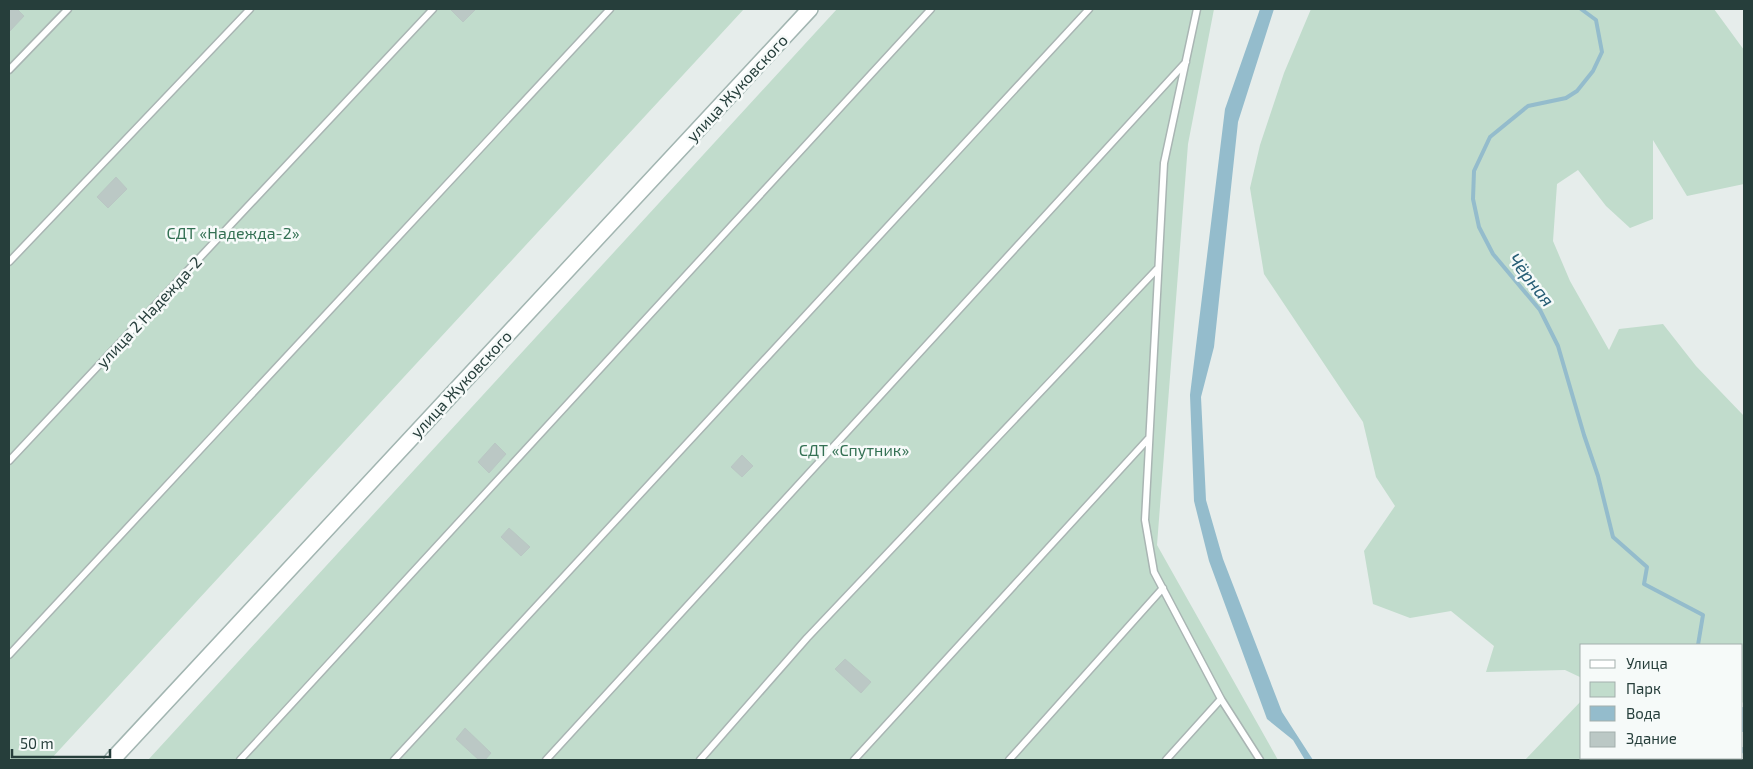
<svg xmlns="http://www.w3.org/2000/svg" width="1753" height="769" font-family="'Exo 2',sans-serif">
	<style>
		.green { fill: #c1dccc }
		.water { fill: #94bccc }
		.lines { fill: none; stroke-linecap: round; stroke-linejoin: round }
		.stream { stroke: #94bccc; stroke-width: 4 }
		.river { stroke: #94bccc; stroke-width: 24 }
		.building { fill: #bbc8c5; stroke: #b9c7c3 }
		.lane-casing { stroke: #a9b5b3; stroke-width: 9 }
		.secondary-casing { stroke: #a2b5b1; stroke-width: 18 }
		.lane { stroke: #fff; stroke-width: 6 }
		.secondary { stroke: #fff; stroke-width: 15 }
		.labels { text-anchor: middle; stroke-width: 5; stroke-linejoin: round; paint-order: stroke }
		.street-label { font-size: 16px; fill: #263e3b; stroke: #f6faf9 }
		.park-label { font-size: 16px; fill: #347154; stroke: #f6faf9 }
		.water-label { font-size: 18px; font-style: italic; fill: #265d75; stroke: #f6faf9 }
	</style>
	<rect width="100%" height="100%" fill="#e6edeb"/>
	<path class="green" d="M9,9H744L50,760H9Z
		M837,9H1214L1188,144L1157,545L1278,760H148Z
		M1311,9H1714L1744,50V184L1687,196L1653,140V219L1630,228L1606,206L1578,170L1557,184L1553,241L1570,281L1609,350L1619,329L1663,324L1696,366L1744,416V701L1742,703V645H1582V678L1565,670L1486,672L1494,646L1451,611L1410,618L1373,604L1364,551L1395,506L1376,477L1363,422L1264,274L1250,188L1260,145L1284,73Z
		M1582,700V758H1732L1735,760H1525Z"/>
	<path class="water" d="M1260,9H1274L1238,122L1214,347L1201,397L1206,500L1223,559L1282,712L1313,760H1305L1293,740L1267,719L1209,561L1194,501L1190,395L1225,109Z"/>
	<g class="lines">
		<path class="stream" d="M1581,9L1596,20L1602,52L1593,71L1577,91L1566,98L1528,106L1490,137L1474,171L1473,199L1479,227L1493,254L1540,310L1558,346L1584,435L1598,476L1613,537L1647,567L1644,584L1703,615L1698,645
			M1742,749L1744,752"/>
		<path class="river" d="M1742,720L1744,719"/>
	</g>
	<path class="building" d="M9,9H17L24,16L9,32Z
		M450,9H476L463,22Z
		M116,177L127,189L108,208L97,197Z
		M495,443L506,454L489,473L478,462Z
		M742,455L753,466L742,477L731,467Z
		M509,528L530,547L521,556L501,537Z
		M845,659L871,682L861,693L835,669Z
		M465,728L491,753L485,760H479L456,739Z"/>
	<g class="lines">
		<defs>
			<path id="lane" d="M1197,9L1164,163L1145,520L1154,572L1221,699L1260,760
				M9,70L68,9
				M9,262L250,9
				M9,461L433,9
				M9,655L610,9
				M240,760L931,9
				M394,760L1089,9
				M546,760L1186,62
				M700,760L807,638L1158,268
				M854,760L1149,438
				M1009,760L1163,588
				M1166,760L1221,699"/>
			<path id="secondary" d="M112,760L810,9"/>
		</defs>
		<use href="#lane" class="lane-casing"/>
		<use href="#secondary" class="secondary-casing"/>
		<use href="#lane" class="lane"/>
		<use href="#secondary" class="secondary"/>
	</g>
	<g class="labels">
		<g class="street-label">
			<text transform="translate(737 88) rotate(-47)" y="6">улица Жуковского</text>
			<text transform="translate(149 312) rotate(-47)" y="6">улица 2 Надежда-2</text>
			<text transform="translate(461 384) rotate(-47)" y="6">улица Жуковского</text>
		</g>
		<g class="park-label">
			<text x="233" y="239">СДТ «Надежда-2»</text>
			<text x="854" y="456">СДТ «Спутник»</text>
		</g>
		<g class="water-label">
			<text transform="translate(1531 280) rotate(52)" y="6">Чёрная</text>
		</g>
	</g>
	<rect width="1753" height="769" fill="none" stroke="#263e3b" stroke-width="20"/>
	<rect x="1580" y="644" width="162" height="115" fill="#f6faf9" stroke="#a3afad"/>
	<rect x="1590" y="660" width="25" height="8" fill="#ffffff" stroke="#a3afad"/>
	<text x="1626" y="669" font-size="15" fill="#263e3b">Улица</text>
	<rect x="1590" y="682" width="25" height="15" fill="#c1dccc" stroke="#a3afad"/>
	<text x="1626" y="694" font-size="15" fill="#263e3b">Парк</text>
	<rect x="1590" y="706" width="25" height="15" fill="#94bccc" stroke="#a3afad"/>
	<text x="1626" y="719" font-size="15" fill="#263e3b">Вода</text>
	<rect x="1590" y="732" width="25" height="15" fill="#bbc8c5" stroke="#a3afad"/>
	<text x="1626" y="744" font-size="15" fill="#263e3b">Здание</text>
	<path d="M12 749v8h98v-8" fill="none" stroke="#263e3b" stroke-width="2.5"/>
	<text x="20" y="749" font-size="15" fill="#263e3b" stroke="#f6faf9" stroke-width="4" paint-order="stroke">50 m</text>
</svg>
